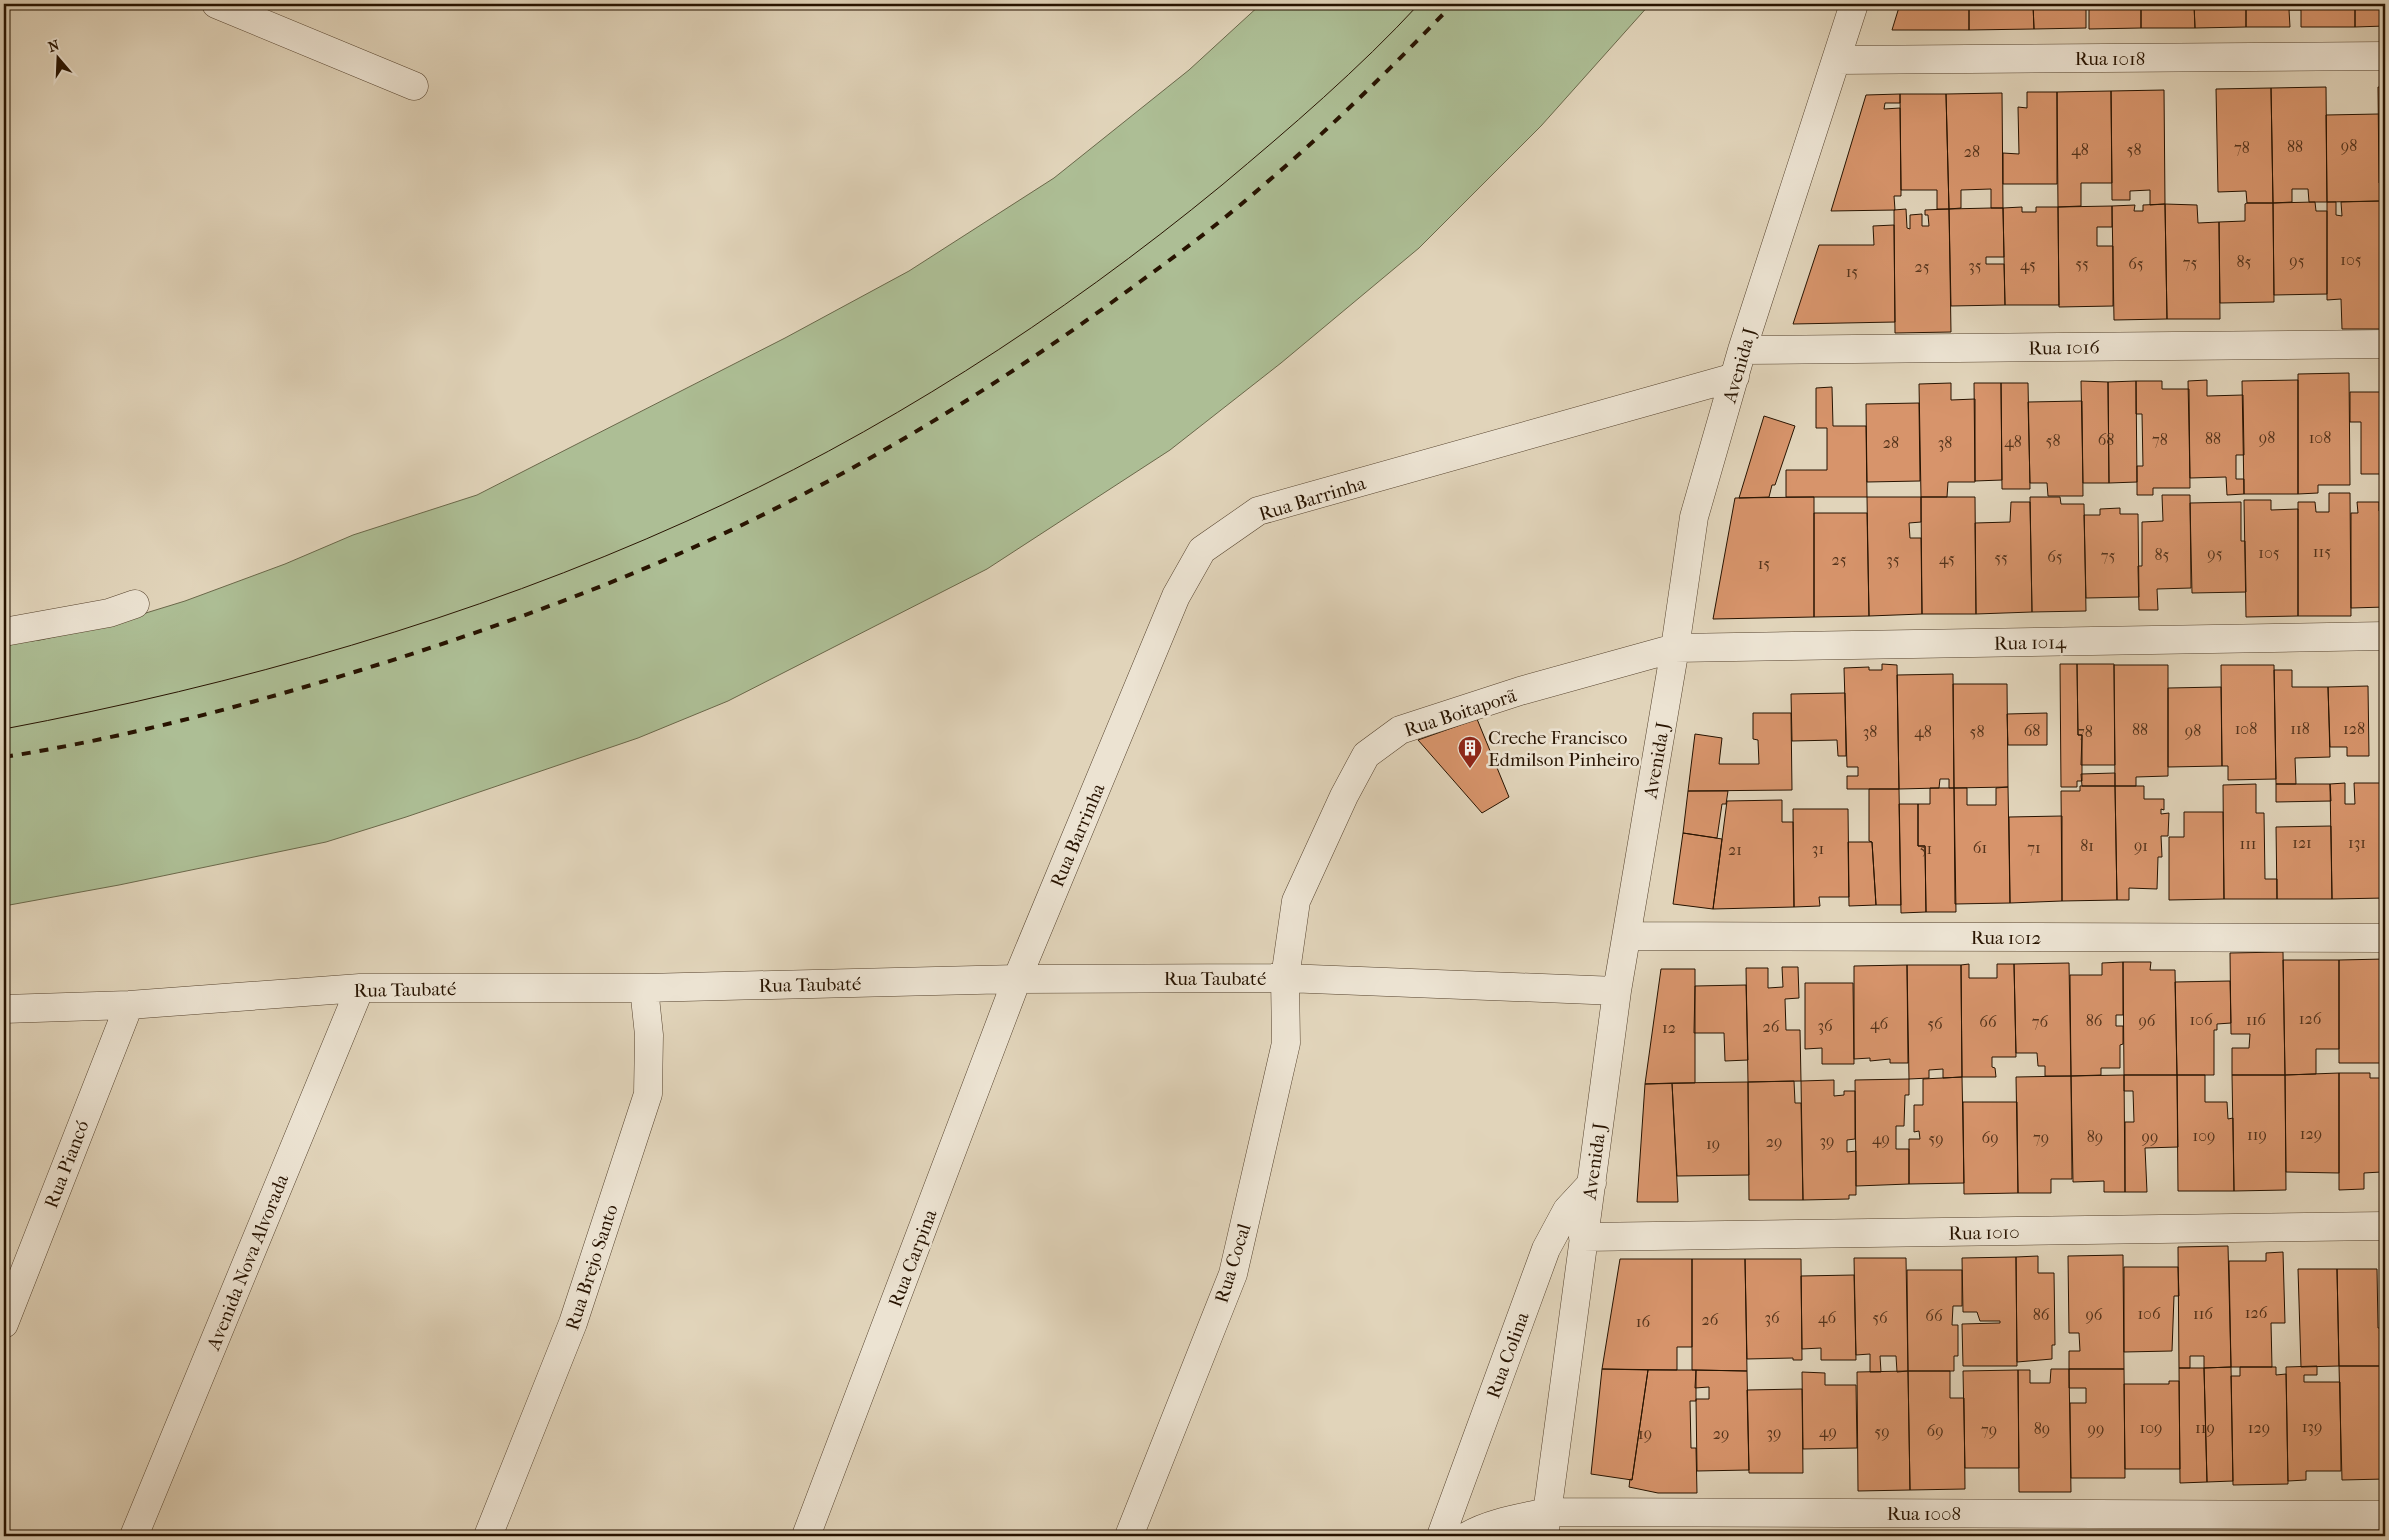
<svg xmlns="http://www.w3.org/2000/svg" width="2389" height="1540" font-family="'IM FELL French Canon',serif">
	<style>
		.green { fill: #adbe95; stroke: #6a684a }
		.building { fill: #d7946b; stroke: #271300 }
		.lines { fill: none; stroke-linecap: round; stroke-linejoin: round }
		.minor-casing { stroke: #56432e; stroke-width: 29 }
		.minor { stroke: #ece3d2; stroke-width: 28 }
		.tram { stroke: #271300; stroke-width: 1 }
		.rail { stroke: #271300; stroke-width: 4; stroke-dasharray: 9 9; stroke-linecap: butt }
		.labels { text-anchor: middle; stroke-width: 5; stroke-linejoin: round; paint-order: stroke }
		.number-label { font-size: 16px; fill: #53331b }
		.street-label { font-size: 19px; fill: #271300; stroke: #ece3d2 }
		.poi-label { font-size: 19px; fill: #271300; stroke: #ece3d2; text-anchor: start }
	</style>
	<rect width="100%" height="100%" fill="#e1d4ba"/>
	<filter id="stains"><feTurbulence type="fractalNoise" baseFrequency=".004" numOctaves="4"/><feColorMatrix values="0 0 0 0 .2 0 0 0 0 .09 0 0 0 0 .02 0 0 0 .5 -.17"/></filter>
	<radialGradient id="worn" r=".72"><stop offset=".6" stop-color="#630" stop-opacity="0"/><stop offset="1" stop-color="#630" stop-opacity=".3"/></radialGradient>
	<path class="green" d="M1261,4H1650L1541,126L1419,248L1281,363L1170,450L987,569L728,701L638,738L406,817L326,842L119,885L4,906V644L40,640L110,624L185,601L285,564L353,535L477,495L785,338L909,271L1054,178L1189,70Z"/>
	<path class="building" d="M1900,4H1969V30H1892Z
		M1969,4H2033L2034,29L1969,30Z
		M2033,4H2086V28L2034,29Z
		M2089,4H2141V28L2089,29Z
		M2141,4H2194L2195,28H2141Z
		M2194,4H2246V27L2195,28Z
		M2246,4H2301V10H2289L2290,27H2246Z
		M2301,4H2355V27H2301Z
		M2355,4H2385V26L2355,27Z
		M2326,87L2327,202H2309L2308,189H2292V202L2273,203L2271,88Z
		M2378,87H2385V182L2379,183Z
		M2271,88L2273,203H2247L2246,191L2218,192L2216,89Z
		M2164,90L2165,204L2150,205V190L2130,191V200H2112L2111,91Z
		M2111,91L2112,183H2081V206L2058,207L2057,92Z
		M2027,92H2057V184H2003V153L2019,154L2018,107L2027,108Z
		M2002,93L2003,208H1991V189L1961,190V208L1949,209L1946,94Z
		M1900,94H1946L1949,209H1937V190H1901Z
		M1900,94V103H1885L1884,109L1900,108L1901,190V196H1894L1895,210L1831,211L1866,95Z
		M2379,114L2380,201L2327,202L2326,115Z
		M2380,201L2382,329H2342L2341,299L2327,300V202H2336V215L2342,216L2341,202Z
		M2380,201H2385V317H2382Z
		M2315,202L2316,211H2327V294L2274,295L2273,203Z
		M2247,203H2273L2274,302L2220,303L2219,222L2245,221V204Z
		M2165,204L2167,319L2114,320L2112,206L2135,205L2134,211H2143V205Z
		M2165,204L2197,205L2198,223L2219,222L2220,319H2167Z
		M2112,206V227H2097V246H2113V306L2059,307L2058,207Z
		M2022,207V212H2036V207H2058L2059,305H2005L2003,208Z
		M1991,208H2003L2004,257H1986V264H2004L2005,305L1951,306L1949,209Z
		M1906,209L1907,228L1910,229V215L1922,214V226H1929L1928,215H1925V210L1949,209L1951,332L1895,333L1894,210Z
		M1894,225L1895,322L1793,324L1819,245H1874L1873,226Z
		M2349,373L2350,485H2318V493L2298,494V374Z
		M2380,379H2385V474H2361V422H2350V392H2381Z
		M2207,380V396L2243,395L2244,455H2236V479H2244V494L2227,495L2226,477L2190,478L2188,381Z
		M2298,380V494H2244L2242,381Z
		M2081,381L2108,382L2109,483H2083Z
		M2136,381L2137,482L2109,483L2108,382Z
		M2136,381H2162V389H2189L2190,488H2153V495H2137V466H2143L2142,414H2136Z
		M1951,383V400L1975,399V482H1948L1947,497H1921L1919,384Z
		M1974,383H2001L2002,480L1975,481Z
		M2001,383H2028L2030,489H2002Z
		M1832,387L1833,426H1866L1867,497H1786V470H1827V428H1816V388Z
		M2082,401L2083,496H2048L2047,483H2030L2028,402Z
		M1919,403L1920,481L1867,482L1866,404Z
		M1764,416L1795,426L1775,485H1772L1769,497L1739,498Z
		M2329,493H2350L2351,616H2298V502H2315L2316,512H2329Z
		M2162,495H2190L2191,588L2157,589L2158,610H2139L2138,566H2142V522L2163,521Z
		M1814,497V617L1713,619L1735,498Z
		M1867,497H1921V522L1909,523L1910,538H1921L1922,614L1869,616Z
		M1921,497H1975L1976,614H1922Z
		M2030,497H2060L2061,504H2084L2086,611L2032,612Z
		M2244,500H2271V510L2298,509V616L2246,617Z
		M2011,502H2030L2032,612L1976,614L1975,523L2010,522Z
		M2241,502V541H2245L2246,592L2192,593L2190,503Z
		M2357,502H2379V511H2385V607L2351,608V513H2358Z
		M2120,508V514H2138L2139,597L2086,598L2084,515H2100V509Z
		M1814,513H1867L1869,616L1814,617Z
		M1882,664L1897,665L1899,789H1847V776H1858V767H1847L1844,668L1869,667V670H1882Z
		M2060,664H2077L2078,735H2082V781H2077V787H2061Z
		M2077,664H2114L2115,765H2081L2082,735H2078Z
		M2114,665H2168V776L2136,777V786H2115Z
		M2221,665H2274L2276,779L2228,780V766H2222Z
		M2382,668H2385V759H2383Z
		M2274,670H2292V687H2328L2330,757L2295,758L2296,784H2276Z
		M1953,674L1954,788H1949V779H1940L1939,788L1899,789L1897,675Z
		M1953,684H2007L2008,787L1954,788Z
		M2368,686L2369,756H2347V747H2330L2328,687Z
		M2221,687L2222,766L2168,767V688Z
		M1845,693L1846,756H1838L1837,740L1792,741L1791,694Z
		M1753,713H1791L1792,790L1688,791L1695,734L1722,738L1719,764H1759L1758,740L1753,739Z
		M2047,713V745H2008L2007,714Z
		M1477,719L1509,797L1482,813L1418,740Z
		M2115,773V786H2082L2081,774Z
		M2345,783V804H2355L2354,783H2383L2385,898L2332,899L2330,784Z
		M2383,783H2385V898Z
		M2256,784V813H2264L2265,879H2277V899H2224L2223,785Z
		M2276,784H2330L2331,801L2276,802Z
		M2080,786H2115L2117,900L2062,901L2061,791H2080Z
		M2115,786H2144V799H2164V810L2161,809V814L2169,813L2168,836H2161L2162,857H2158L2157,889L2129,888V900H2117Z
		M2008,787L2010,903L1955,904L1954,788H1967V805H1996V788Z
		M1930,788H1954L1956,912H1926L1925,846H1918V804H1930Z
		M1869,789H1899L1901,905H1876L1872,842L1869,841Z
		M1688,791H1728L1726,804H1722L1717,838L1683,833Z
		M1782,800V822H1793L1794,907L1713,909L1727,801Z
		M1899,804H1918V846H1925L1926,912L1901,913Z
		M1793,809H1848L1849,897H1819L1820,906L1794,907Z
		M2184,812H2223L2224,899L2169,900V837H2184Z
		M2062,816V901L2010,903L2009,817Z
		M2331,826L2332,899H2277L2276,827Z
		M1683,833L1722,839L1713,909L1673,904Z
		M1848,842H1872L1876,905L1849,906Z
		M2283,952L2285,1075H2232V1048H2249L2250,1034H2231L2230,953Z
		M2385,959V1063H2339V960Z
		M2283,960H2339V1049H2316V1074L2285,1075Z
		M2123,962V1015H2116V1026H2123V1044L2120,1045V1068H2101V1075L2071,1076L2070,975H2102V963Z
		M2123,962H2151L2150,970H2175L2177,1075H2124Z
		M2069,963L2071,1076H2045V1066H2038L2037,1053H2016L2014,964Z
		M1969,964V978H1997V964H2014L2016,1057H1992V1067L1995,1068L1996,1077H1962L1961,965Z
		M1907,965H1961L1962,1077L1943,1078V1069L1929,1070V1078L1909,1079Z
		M1907,965L1908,1063H1890V1059L1870,1061V1058L1854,1059V966Z
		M1782,967H1798L1799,998L1785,999L1786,1030H1800L1801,1081L1748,1082L1746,968H1768V988L1783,987Z
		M1661,969H1695V1083L1645,1084Z
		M2230,981L2231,1023L2217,1024V1030H2214V1075H2177L2175,982Z
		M1805,983H1853L1854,1064H1822V1048L1805,1049Z
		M1746,985L1748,1060L1725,1061L1724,1033H1694L1695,986Z
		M2339,1073H2370V1078H2385V1175H2381V1172L2364,1173V1189L2339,1190Z
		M2339,1073V1173L2286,1172L2285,1075Z
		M2124,1075H2177L2178,1147L2145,1148L2147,1192H2125V1122H2134L2133,1091H2124Z
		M2124,1075L2125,1192H2104V1181L2073,1182L2071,1076Z
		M2177,1075H2205V1102H2227L2228,1119L2233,1118L2234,1191H2178Z
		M2232,1075H2285L2286,1190L2234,1191Z
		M2071,1076L2072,1179H2051V1193H2018L2016,1077Z
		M1962,1077L1964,1183L1909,1184V1139H1920L1919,1131L1914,1132V1105H1923V1079Z
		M1909,1079V1095H1905L1904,1126H1896V1149H1909V1184L1856,1186L1855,1080Z
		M1834,1080V1096L1844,1095V1091H1855V1139L1847,1140V1152L1856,1151V1195H1849V1199L1803,1200L1801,1081Z
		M1794,1081L1795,1103H1801L1803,1200H1749L1748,1082Z
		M1748,1082L1749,1175L1677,1176L1672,1083Z
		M1672,1083L1678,1202H1637L1645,1084Z
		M1963,1102H2017L2018,1193L1964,1194Z
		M2228,1246L2231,1367L2204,1368V1356H2190V1368H2179L2178,1247Z
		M2283,1252L2285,1323H2271L2272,1367H2231L2229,1261H2266V1253Z
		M2123,1255L2124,1369H2069V1351H2080L2079,1333H2069L2068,1256Z
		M2038,1256V1273H2054L2055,1345H2052V1359L2017,1362L2016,1257Z
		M2016,1257L2017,1366H1963L1962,1324L2000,1323V1321H1980L1977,1312H1963L1962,1258Z
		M1854,1258H1906L1908,1371L1897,1372L1896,1356H1880L1881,1372H1870V1354L1856,1355Z
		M1620,1259H1692V1347H1677V1370L1602,1369Z
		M1692,1259H1745L1747,1371L1692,1370Z
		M1745,1259H1801L1802,1360H1793V1358L1747,1359Z
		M2124,1267H2178L2179,1296H2174L2172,1351L2124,1352Z
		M2298,1269H2337L2339,1366L2301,1367Z
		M2337,1269H2377L2378,1328H2385V1366H2339Z
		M1907,1270H1962V1306H1953L1952,1325H1958V1356H1954V1371H1908Z
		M1854,1275L1856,1360H1821V1348L1802,1349L1801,1276Z
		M2317,1366V1375H2304V1382H2340L2341,1471H2306V1480L2288,1481L2286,1367Z
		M2339,1366H2385V1479L2342,1480Z
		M2231,1367L2233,1481L2207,1482L2204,1368Z
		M2240,1367H2276V1375L2286,1374L2288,1484L2233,1485L2231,1376H2240Z
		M2179,1368H2204L2207,1482L2180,1483Z
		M1602,1369L1648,1370L1632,1480L1591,1474Z
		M2051,1369H2069L2071,1492H2019L2018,1370H2030V1383H2050Z
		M2069,1369H2124L2125,1478H2071L2070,1403H2086V1388H2069Z
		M1648,1370H1696V1401H1690L1691,1448H1696L1697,1493H1658L1629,1487L1630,1479L1632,1480Z
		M1696,1370L1747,1371L1749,1470L1697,1471L1696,1399H1709V1387L1695,1388Z
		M2018,1370L2019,1468H1965L1963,1371Z
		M1908,1371L1910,1490L1858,1491L1857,1372Z
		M1908,1371H1950V1398H1964L1965,1489L1910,1490Z
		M1802,1372L1825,1373V1385H1856L1857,1448L1803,1449Z
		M2169,1381H2179L2180,1469H2125L2124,1384H2169Z
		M1802,1389L1803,1473H1749L1747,1390Z"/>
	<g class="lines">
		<defs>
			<path id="minor" d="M216,4L414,86
				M1836,60L2385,56
				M1742,350L2385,344
				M4,632L109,613L135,604
				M1627,936L2385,938
				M4,1009L129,1005L360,988H644L1017,979L1285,978L1617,991
				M1583,1237L2385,1226
				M4,1324L129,1005
				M134,1536L360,988
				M488,1536L573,1323L648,1094L649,1035L644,988
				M806,1536L1017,979L1176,596L1202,550L1258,511L1735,377
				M1129,1536L1233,1274L1286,1043L1285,978L1296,901L1344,796L1366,755L1400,730L1520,691L1675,648L2385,636
				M1441,1536L1546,1249L1567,1210L1592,1183
				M1467,1536C1491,1522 1521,1518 1548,1512L2385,1515
				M1544,1536L1617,991L1675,648L1694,517L1742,350L1854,4"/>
		</defs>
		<use href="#minor" class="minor-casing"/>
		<use href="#minor" class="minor"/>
		<path class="tram" d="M4,729C237,685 470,619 687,521C879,435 1059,319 1222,185C1290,128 1359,69 1419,4"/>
		<path class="rail" d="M4,757C125,738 244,706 361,670C464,638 567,602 667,559C835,487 994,390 1141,281C1184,250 1226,218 1266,183C1332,127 1393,66 1453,4"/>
	</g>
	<defs>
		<symbol id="building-pin" viewBox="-11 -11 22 30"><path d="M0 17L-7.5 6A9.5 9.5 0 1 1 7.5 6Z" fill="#8f2418" stroke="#ece3d2"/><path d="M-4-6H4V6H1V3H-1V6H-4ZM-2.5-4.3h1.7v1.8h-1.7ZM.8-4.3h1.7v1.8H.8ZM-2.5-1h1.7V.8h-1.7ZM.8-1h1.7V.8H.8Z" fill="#fff"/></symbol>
	</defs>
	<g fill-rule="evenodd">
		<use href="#building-pin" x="1456" y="734" width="28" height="38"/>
	</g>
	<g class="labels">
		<g class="number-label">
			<text x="2349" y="151">98</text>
			<text x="2295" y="152">88</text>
			<text x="2242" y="153">78</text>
			<text x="2080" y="155">48</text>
			<text x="2134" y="155">58</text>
			<text x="1972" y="157">28</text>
			<text x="2351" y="265">105</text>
			<text x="2297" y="266">95</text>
			<text x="2244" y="267">85</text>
			<text x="2190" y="268">75</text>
			<text x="2082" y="269">55</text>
			<text x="2136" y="269">65</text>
			<text x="2028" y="270">45</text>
			<text x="1975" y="271">35</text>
			<text x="1922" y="272">25</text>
			<text x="1852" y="277">15</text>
			<text x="2267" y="443">98</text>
			<text x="2320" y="443">108</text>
			<text x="2213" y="444">88</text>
			<text x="2106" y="445">68</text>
			<text x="2160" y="445">78</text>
			<text x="2053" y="446">58</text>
			<text x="2013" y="447">48</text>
			<text x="1891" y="448">28</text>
			<text x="1945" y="448">38</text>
			<text x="2322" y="557">115</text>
			<text x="2269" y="558">105</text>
			<text x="2215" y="559">95</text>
			<text x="2162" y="560">85</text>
			<text x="2108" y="561">75</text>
			<text x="2055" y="562">65</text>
			<text x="2001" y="563">55</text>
			<text x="1947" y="564">45</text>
			<text x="1839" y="565">25</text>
			<text x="1893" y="565">35</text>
			<text x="1764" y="569">15</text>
			<text x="2246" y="734">108</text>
			<text x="2300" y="734">118</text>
			<text x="2354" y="734">128</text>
			<text x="2140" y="735">88</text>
			<text x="2032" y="736">68</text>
			<text x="2193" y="736">98</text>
			<text x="1870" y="737">38</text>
			<text x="1923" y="737">48</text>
			<text x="1977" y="737">58</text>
			<text x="2085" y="737">78</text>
			<text x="2302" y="848">121</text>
			<text x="2357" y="848">131</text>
			<text x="2248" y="849">111</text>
			<text x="2087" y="851">81</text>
			<text x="2141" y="851">91</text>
			<text x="1980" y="853">61</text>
			<text x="2034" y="853">71</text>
			<text x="1818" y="854">31</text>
			<text x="1926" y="854">51</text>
			<text x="1735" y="855">21</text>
			<text x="2310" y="1024">126</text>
			<text x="2201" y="1025">106</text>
			<text x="2256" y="1025">116</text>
			<text x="2094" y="1026">86</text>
			<text x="2147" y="1026">96</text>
			<text x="1988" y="1027">66</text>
			<text x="2040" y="1027">76</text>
			<text x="1879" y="1029">46</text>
			<text x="1935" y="1029">56</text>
			<text x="1825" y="1031">36</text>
			<text x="1771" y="1032">26</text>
			<text x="1669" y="1033">12</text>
			<text x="2311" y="1139">129</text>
			<text x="2257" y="1140">119</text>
			<text x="2204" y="1141">109</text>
			<text x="2095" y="1142">89</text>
			<text x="2150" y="1142">99</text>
			<text x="1990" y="1143">69</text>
			<text x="2041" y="1143">79</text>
			<text x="1881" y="1144">49</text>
			<text x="1936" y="1144">59</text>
			<text x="1827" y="1146">39</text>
			<text x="1774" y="1147">29</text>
			<text x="1713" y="1149">19</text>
			<text x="2256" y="1318">126</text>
			<text x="2149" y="1319">106</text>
			<text x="2203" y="1319">116</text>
			<text x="2041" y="1320">86</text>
			<text x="2094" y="1320">96</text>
			<text x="1934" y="1321">66</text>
			<text x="1772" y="1323">36</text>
			<text x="1827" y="1323">46</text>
			<text x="1880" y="1323">56</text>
			<text x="1710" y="1325">26</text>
			<text x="1643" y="1327">16</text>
			<text x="2312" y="1432">139</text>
			<text x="2151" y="1433">109</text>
			<text x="2205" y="1433">119</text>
			<text x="2259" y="1433">129</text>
			<text x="2042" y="1434">89</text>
			<text x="2096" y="1434">99</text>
			<text x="1989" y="1435">79</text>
			<text x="1935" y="1436">69</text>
			<text x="1828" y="1437">49</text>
			<text x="1882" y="1437">59</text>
			<text x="1774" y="1438">39</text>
			<text x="1645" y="1439">19</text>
			<text x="1721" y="1439">29</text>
		</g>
		<g class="street-label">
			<text x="2110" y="65">Rua 1018</text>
			<text transform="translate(2064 347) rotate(-1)" y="7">Rua 1016</text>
			<text transform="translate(1739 365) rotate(-74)" y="7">Avenida J</text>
			<text transform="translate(1312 498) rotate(-17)" y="7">Rua Barrinha</text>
			<text transform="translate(2030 642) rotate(-1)" y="7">Rua 1014</text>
			<text transform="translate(1460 712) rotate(-18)" y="7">Rua Boitaporã</text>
			<text transform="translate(1656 760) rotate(-80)" y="7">Avenida J</text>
			<text transform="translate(1077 835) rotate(-67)" y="7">Rua Barrinha</text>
			<text x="2006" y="944">Rua 1012</text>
			<text x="1215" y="985">Rua Taubaté</text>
			<text transform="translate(810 984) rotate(-1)" y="7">Rua Taubaté</text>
			<text transform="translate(405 989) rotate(-1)" y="7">Rua Taubaté</text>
			<text transform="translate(1594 1161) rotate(-82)" y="7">Avenida J</text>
			<text transform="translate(66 1164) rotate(-69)" y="7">Rua Piancó</text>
			<text transform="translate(1984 1232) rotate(-1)" y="7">Rua 1010</text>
			<text transform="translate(912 1258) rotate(-69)" y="7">Rua Carpina</text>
			<text transform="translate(247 1262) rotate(-68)" y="7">Avenida Nova Alvorada</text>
			<text transform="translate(1232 1263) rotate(-73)" y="7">Rua Cocal</text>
			<text transform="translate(591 1267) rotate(-72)" y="7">Rua Brejo Santo</text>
			<text transform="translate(1507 1355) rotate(-70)" y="7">Rua Colina</text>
			<text x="1924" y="1520">Rua 1008</text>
		</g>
		<g class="poi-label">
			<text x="1488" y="744">Creche Francisco<tspan x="1488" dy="22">Edmilson Pinheiro</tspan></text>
		</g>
	</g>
	<rect width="2389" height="1540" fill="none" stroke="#e1d4ba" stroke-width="20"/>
	<rect x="5" y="5" width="2379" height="1530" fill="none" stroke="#271300" stroke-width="2.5"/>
	<rect x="10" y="10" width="2369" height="1520" fill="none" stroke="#271300"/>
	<g transform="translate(58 58) rotate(341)" stroke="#ece3d2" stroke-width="4" paint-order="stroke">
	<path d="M0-4L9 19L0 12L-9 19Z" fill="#271300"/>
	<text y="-8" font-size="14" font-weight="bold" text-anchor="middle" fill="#271300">N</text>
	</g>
	<rect width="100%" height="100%" filter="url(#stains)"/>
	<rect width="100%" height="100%" fill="url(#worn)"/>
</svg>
